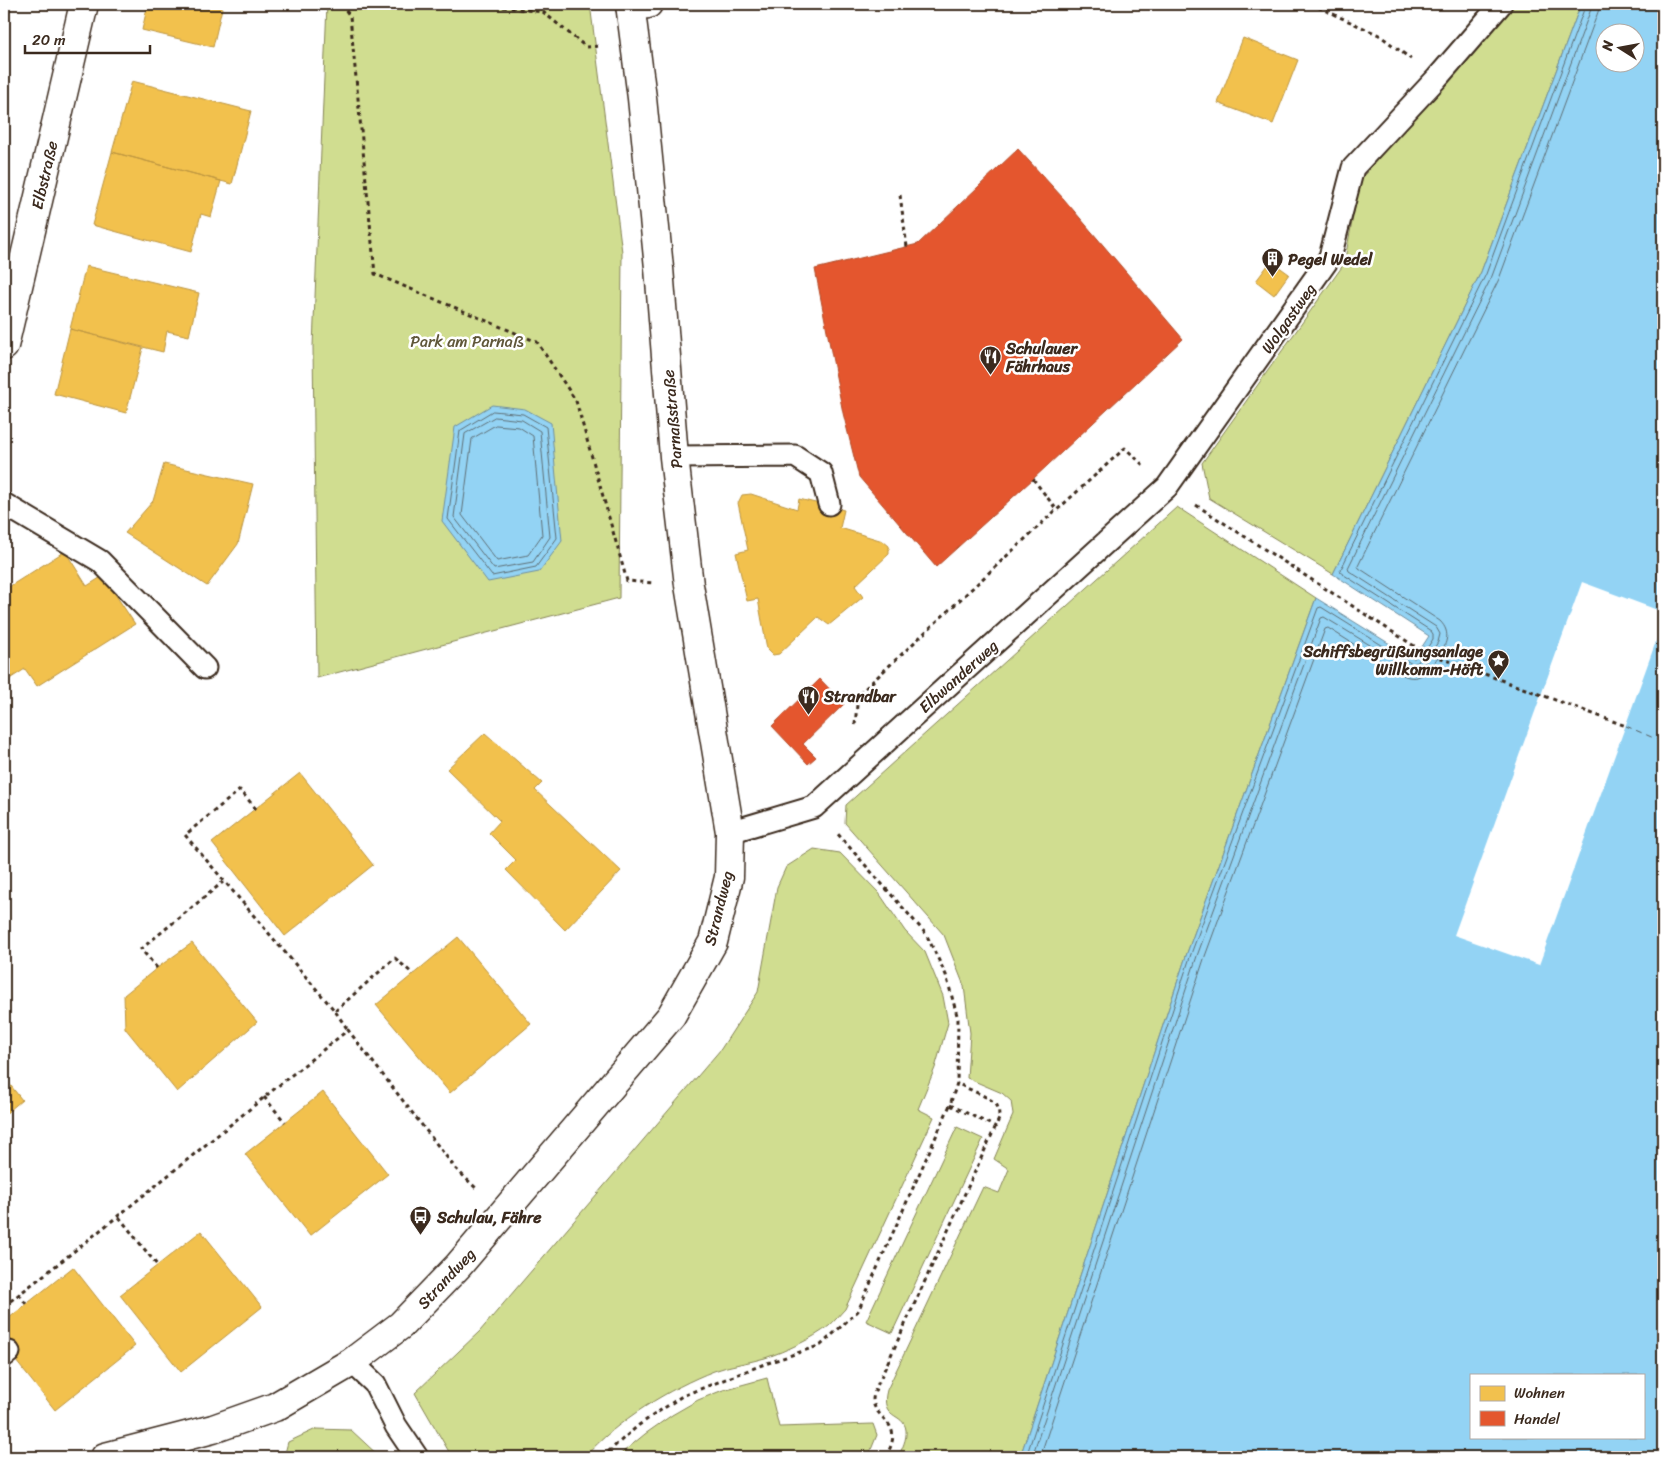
<svg xmlns="http://www.w3.org/2000/svg" width="1667" height="1461" font-family="Sriracha,sans-serif">
	<style>
		.green { fill: #d0dd90; stroke: #868457 }
		.water { fill: #93d3f4; stroke: #708f9e; fill-rule: evenodd }
		.pier { fill: #fff }
		.homes { fill: #f2c14e; stroke: #bb9440 }
		.shops { fill: #e4572e; stroke: #b14a29 }
		.lines { fill: none; stroke-linecap: round; stroke-linejoin: round }
		.shore { stroke: #5e6e74; stroke-width: 1 }
		.ferry { stroke: #555d5e; stroke-width: 1; stroke-dasharray: 6 5; stroke-linecap: butt }
		.service-casing { stroke: #3b2a1e; stroke-width: 25 }
		.minor-casing { stroke: #3b2a1e; stroke-width: 31 }
		.tertiary-casing { stroke: #3b2a1e; stroke-width: 31 }
		.path { stroke: #3b2a1e; stroke-width: 3; stroke-dasharray: 4 4; stroke-linecap: butt }
		.service { stroke: #fff; stroke-width: 21 }
		.minor { stroke: #fff; stroke-width: 28 }
		.tertiary { stroke: #fff; stroke-width: 28 }
		.labels { text-anchor: middle; stroke-width: 5; stroke-linejoin: round; paint-order: stroke }
		.street-label { font-size: 16px; fill: #3b2a1e; stroke: #fff }
		.poi-label { font-size: 16px; font-weight: bold; fill: #3b2a1e; stroke: #fff; text-anchor: start }
		.park-label { font-size: 16px; fill: #60573a; stroke: #fff }
	</style>
	<rect width="100%" height="100%" fill="#fff"/>
	<filter id="ink" filterUnits="userSpaceOnUse"><feTurbulence type="fractalNoise" baseFrequency=".02" numOctaves="2"/><feDisplacementMap in="SourceGraphic" scale="10" xChannelSelector="R" yChannelSelector="G"/><feConvolveMatrix kernelMatrix="1 2 1 2 8 2 1 2 1" color-interpolation-filters="sRGB"/></filter>
	<g filter="url(#ink)">
		<path class="green" d="M327,4H590L622,252L619,598L317,678L313,346Z
			M1509,4H1581L1481,272L1333,574L1209,498L1202,463L1344,264L1360,180Z
			M1177,507L1316,598L1187,953L1020,1457H898C902,1449 907,1439 906,1430C904,1412 879,1420 887,1390L983,1187L999,1193L1009,1169L994,1159L1013,1115L1011,1101L1002,1093L967,1078L970,1033L964,986L944,935L845,823L846,805Z
			M814,849L840,853L879,893L905,931L925,952L943,996L948,1023L935,1068L918,1109L934,1117L845,1309C840,1314 835,1321 829,1326C812,1339 786,1351 765,1358C748,1363 730,1365 714,1371C670,1388 616,1421 585,1457H452L415,1393L480,1331L721,1049L758,992L777,887L786,867Z
			M957,1127L983,1139L892,1333L866,1321Z
			M767,1378L779,1427L873,1424L877,1435L868,1457H617L645,1434L672,1415L698,1400L723,1390Z
			M316,1429L351,1430L380,1457H284L288,1442Z"/>
		<path class="water" d="M1581,4H1663V1457H1020L1187,953L1316,598L1414,659L1429,636L1333,574L1481,272ZM1604,32H1634V62H1604ZM1471,1375H1643V1437H1471Z
			M492,405L525,409L551,423L562,541L539,572L488,582L442,521L455,427Z"/>
		<path class="pier" d="M1582,582L1663,612V622L1539,965L1454,935Z"/>
		<path class="homes" d="M148,4H223L213,47L142,30Z
			M1243,38L1298,60L1273,124L1218,103Z
			M132,81L251,111L232,184L112,152Z
			M112,152L221,181L211,217L201,214L191,252L92,225Z
			M1271,261L1289,274L1274,295L1256,281Z
			M86,266L199,293L189,336L167,331L163,352L70,329Z
			M70,329L143,348L126,413L54,394Z
			M164,464L253,484L238,544L207,586L125,533L153,501Z
			M751,494L797,509L799,499L844,510L840,528L883,541L889,546V554L855,586L863,597L829,625L818,617L779,654L773,655L767,649L758,599L747,601L736,553L748,550L738,503L742,495Z
			M65,551L87,586L103,576L135,624L37,686L25,669L8,680L4,673V590Z
			M485,733L542,783L535,790L621,871L565,930L506,870L516,860L489,833L500,821L447,769Z
			M300,773L373,865L285,936L212,843Z
			M458,937L531,1024L450,1093L376,1005Z
			M192,943L257,1022L177,1092L125,1028L124,995L157,968Z
			M4,1077L22,1100L4,1115Z
			M323,1092L388,1174L310,1236L245,1154Z
			M201,1231L262,1307L181,1372L120,1295Z
			M73,1267L135,1346L55,1410L4,1346V1322Z"/>
		<path class="shops" d="M1018,149L1063,198L1183,339L1033,479L936,567L859,477L843,413L815,269L918,244Z
			M820,679L844,704L803,744L816,757L808,764L772,726Z"/>
		<g class="lines">
			<path class="shore" d="M493,411L523,414L546,427L557,538L536,567L492,576L448,519L460,431Z
				M495,417L522,420L540,431L550,537L533,562L494,569L454,517L465,434Z
				M496,425L519,427L533,436L542,535L528,555L497,561L462,515L472,439Z
				M1026,1457L1191,954L1318,608L1321,607L1412,664L1418,662L1433,639V634L1431,631L1341,573L1340,571L1486,274L1586,4
				M1032,1457L1197,956L1321,618L1324,617L1411,670H1417L1422,667L1438,642L1440,634L1436,627L1349,571L1348,568L1492,276L1591,9L1592,4
				M1040,1457L1204,959L1325,629L1328,628L1403,675C1420,683 1429,670 1438,657C1446,645 1452,633 1440,621L1359,568L1358,566L1499,279L1598,12L1600,4"/>
			<path class="ferry" d="M1626,726L1663,742"/>
			<defs>
				<path id="service" d="M674,457L795,456L821,473L829,504
					M4,504L100,561L205,668
					M730,832L814,807L1167,487L1330,257L1353,168L1437,78L1501,4
					M4,1356L9,1352
					M352,1362L375,1384L396,1426L417,1457"/>
				<path id="minor" d="M630,6L648,4
					M4,346L84,4"/>
				<path id="tertiary" d="M105,1457L213,1429L275,1407L352,1362L401,1325L458,1266L671,1016L713,942L729,877L730,832L689,585L674,457L659,268L642,98L630,4"/>
			</defs>
			<use href="#service" class="service-casing"/>
			<use href="#minor" class="minor-casing"/>
			<use href="#tertiary" class="tertiary-casing"/>
			<path class="path" d="M341,4L350,16L375,274L537,342L576,401L627,581L653,583
				M479,4L543,12L586,47L600,46
				M1311,4L1379,35L1411,59
				M900,195L907,247
				M1033,479L1057,510L1125,448L1143,465
				M1196,505L1422,651L1626,726
				M855,725L858,695L1056,510
				M256,809L240,790L185,835L335,1011L348,1030
				M157,968L141,949L223,882
				M335,1011L395,958L413,974
				M264,1097L285,1122
				M950,1105L996,1127
				M119,1217L157,1265
				M19,1294L26,1304
				M4,1306C121,1216 233,1121 348,1030L456,1169L477,1189
				M602,1457L639,1425L682,1396L762,1365L821,1345L858,1311L950,1105L957,1083L958,1019L946,975L926,934L836,832
				M886,1457C888,1452 891,1447 892,1442C897,1421 874,1417 873,1400C873,1396 875,1391 876,1388L999,1119C999,1114 999,1108 996,1104C988,1096 967,1089 957,1083"/>
			<use href="#service" class="service"/>
			<use href="#minor" class="minor"/>
			<use href="#tertiary" class="tertiary"/>
		</g>
	</g>
	<defs>
		<symbol id="building-pin" viewBox="-11 -11 22 30"><path d="M0 17L-7.5 6A9.5 9.5 0 1 1 7.5 6Z" fill="#3b2a1e" stroke="#fff"/><path d="M-4-6H4V6H1V3H-1V6H-4ZM-2.5-4.3h1.7v1.8h-1.7ZM.8-4.3h1.7v1.8H.8ZM-2.5-1h1.7V.8h-1.7ZM.8-1h1.7V.8H.8Z" fill="#fff"/></symbol>
		<symbol id="restaurant-pin" viewBox="-11 -11 22 30"><path d="M0 17L-7.5 6A9.5 9.5 0 1 1 7.5 6Z" fill="#3b2a1e" stroke="#fff"/><path d="M-5-6h1v4h1v-4h1v4h1v-4h1v5L-1.5 .5V6h-2V.5L-5-1ZM5-6V6H3V1.5H1.5Q1.5-4 5-6Z" fill="#fff"/></symbol>
		<symbol id="sight-pin" viewBox="-11 -11 22 30"><path d="M0 17L-7.5 6A9.5 9.5 0 1 1 7.5 6Z" fill="#3b2a1e" stroke="#fff"/><path d="M0-6L1.8-2.2L6-1.7L2.9 1.2L3.7 5.4L0 3.3L-3.7 5.4L-2.9 1.2L-6-1.7L-1.8-2.2Z" fill="#fff"/></symbol>
		<symbol id="bus-pin" viewBox="-11 -11 22 30"><path d="M0 17L-7.5 6A9.5 9.5 0 1 1 7.5 6Z" fill="#3b2a1e" stroke="#fff"/><path d="M-5-6H5V4H4V6H2V4H-2V6H-4V4H-5ZM-3.5-4V0h7V-4ZM-3.5 1.2v1.5H-2V1.2ZM2 1.2v1.5H3.5V1.2Z" fill="#fff"/></symbol>
	</defs>
	<g fill-rule="evenodd">
		<use href="#building-pin" x="1260" y="246" width="25" height="34"/>
		<use href="#restaurant-pin" x="978" y="344" width="25" height="34"/>
		<use href="#sight-pin" x="1486" y="648" width="25" height="34"/>
		<use href="#restaurant-pin" x="796" y="684" width="25" height="34"/>
		<use href="#bus-pin" x="408" y="1204" width="25" height="34"/>
	</g>
	<g class="labels">
		<g class="street-label">
			<text transform="translate(44 175) rotate(-77)" y="6">Elbstraße</text>
			<text transform="translate(1288 318) rotate(-55)" y="6">Wolgastweg</text>
			<text transform="translate(672 419) rotate(-95)" y="6">Parnaßstraße</text>
			<text transform="translate(958 676) rotate(-42)" y="6">Elbwanderweg</text>
			<text transform="translate(718 908) rotate(-76)" y="6">Strandweg</text>
			<text transform="translate(446 1278) rotate(-47)" y="6">Strandweg</text>
		</g>
		<g class="poi-label">
			<text x="1288" y="265">Pegel Wedel</text>
			<text x="1006" y="354">Schulauer<tspan x="1006" dy="18">Fährhaus</tspan></text>
			<text x="1483" y="657" text-anchor="end">Schiffsbegrüßungsanlage<tspan x="1483" dy="18">Willkomm-Höft</tspan></text>
			<text x="824" y="702">Strandbar</text>
			<text x="437" y="1223">Schulau, Fähre</text>
		</g>
		<g class="park-label">
			<text x="467" y="347">Park am Parnaß</text>
		</g>
	</g>
	<rect width="1667" height="1461" fill="none" stroke="#fff" stroke-width="20"/>
	<rect x="10" y="10" width="1647" height="1441" fill="none" stroke="#3b2a1e" stroke-width="2" filter="url(#ink)"/>
	<rect x="1470" y="1374" width="175" height="65" fill="#ffffff" stroke="#b1aaa5"/>
	<rect x="1480" y="1386" width="25" height="15" fill="#f2c14e" stroke="#b1aaa5"/>
	<text x="1514" y="1398" font-size="15" fill="#3b2a1e">Wohnen</text>
	<rect x="1480" y="1411" width="25" height="15" fill="#e4572e" stroke="#b1aaa5"/>
	<text x="1514" y="1424" font-size="15" fill="#3b2a1e">Handel</text>
	<g transform="translate(1620 48) rotate(281)"><circle r="24" fill="#ffffff" stroke="#b1aaa5"/>
	<path d="M0-4L9 19L0 12L-9 19Z" fill="#3b2a1e"/>
	<text y="-8" font-size="14" font-weight="bold" text-anchor="middle" fill="#3b2a1e">N</text>
	</g>
	<path d="M25 45v8h125v-8" fill="none" stroke="#3b2a1e" stroke-width="2.5"/>
	<text x="32" y="45" font-size="15" fill="#3b2a1e" stroke="#ffffff" stroke-width="4" paint-order="stroke">20 m</text>
</svg>
